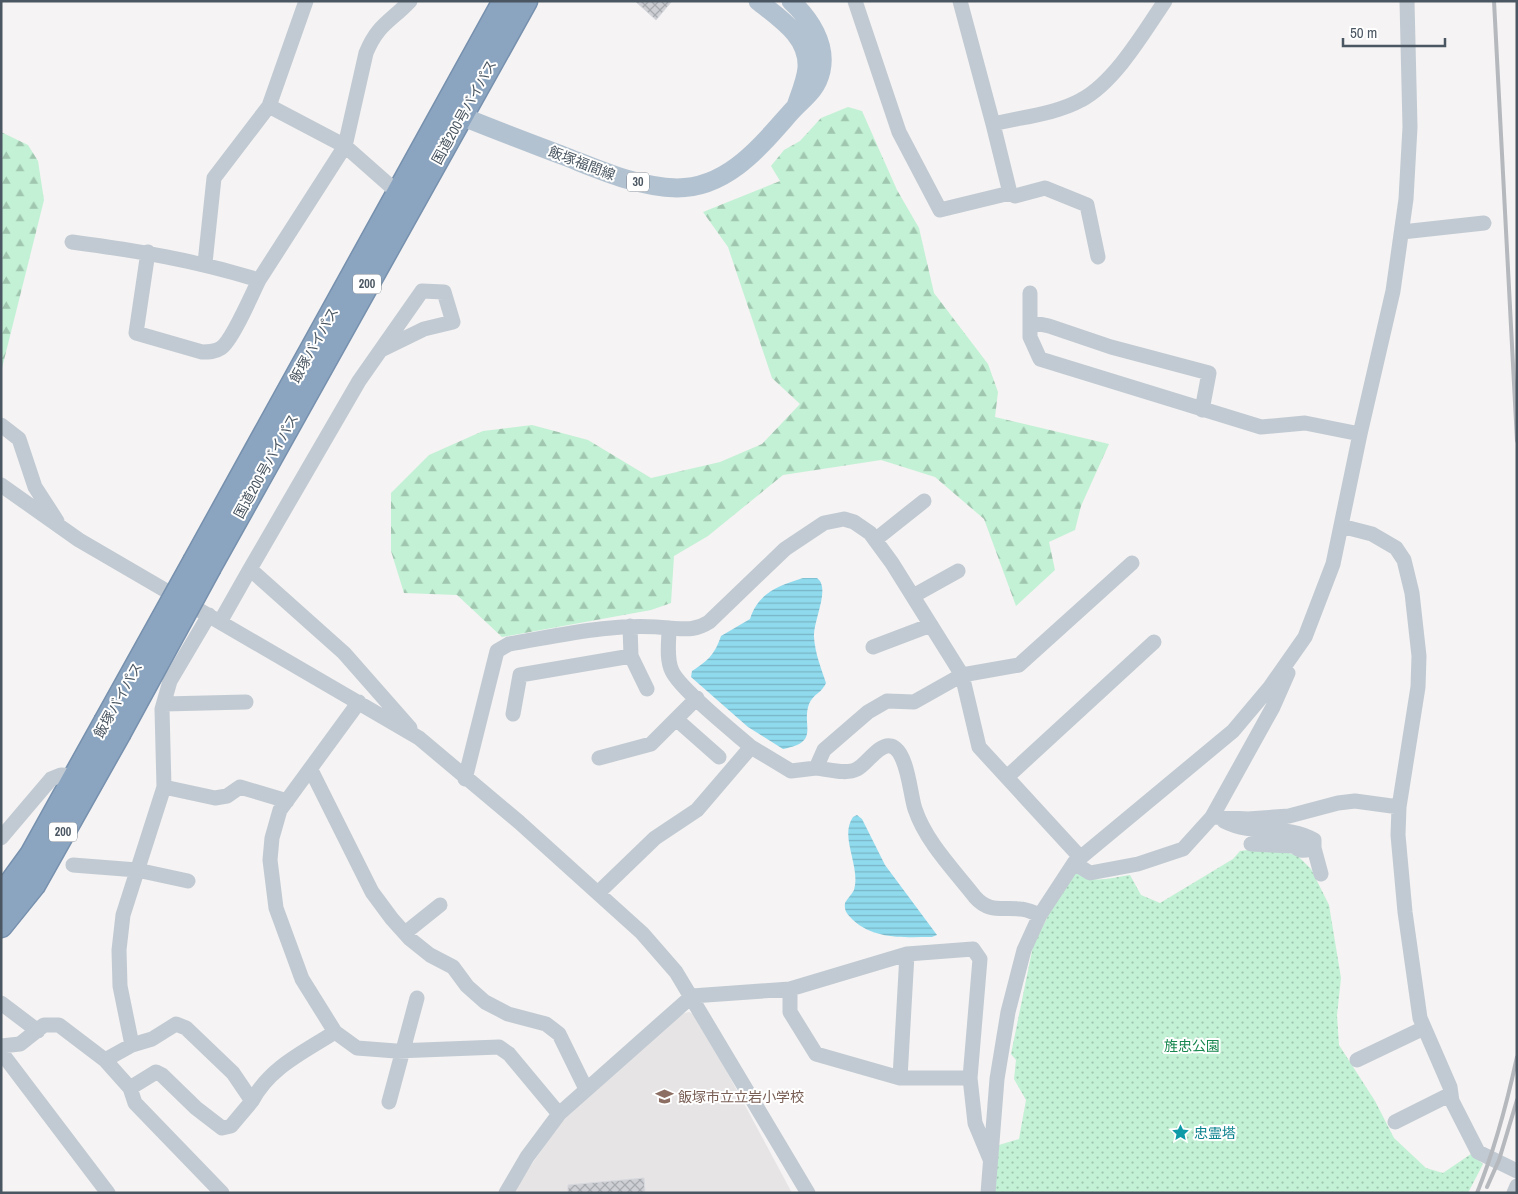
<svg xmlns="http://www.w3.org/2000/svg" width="1518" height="1194" font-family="'Archivo Narrow','Noto Sans JP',sans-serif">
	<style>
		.education { fill: #e6e4e5 }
		.forest { fill: url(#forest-firs) }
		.park { fill: url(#park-dots) }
		.water { fill: url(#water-rules) }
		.building { fill: url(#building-cross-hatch); stroke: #d7d9de }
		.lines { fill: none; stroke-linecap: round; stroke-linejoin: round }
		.highway-casing { stroke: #7690ad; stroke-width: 25 }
		.minor { stroke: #c1cad2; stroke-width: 15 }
		.major { stroke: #b3c2d1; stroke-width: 19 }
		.highway { stroke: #8ba5c1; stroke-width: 22 }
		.rail { stroke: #b5b8bd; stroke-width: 4 }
		.highway-bridge-casing { stroke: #7690ad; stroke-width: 25; stroke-linecap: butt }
		.highway-bridge { stroke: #8ba5c1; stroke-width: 22 }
		.labels { text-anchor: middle; stroke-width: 4; stroke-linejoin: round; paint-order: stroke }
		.shield { fill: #fff; stroke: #808990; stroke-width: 1 }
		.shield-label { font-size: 12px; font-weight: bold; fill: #4a5661 }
		.street-label { font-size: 14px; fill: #4a5661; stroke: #fff }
		.park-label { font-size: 14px; fill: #17864f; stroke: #fff }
		.education-label { font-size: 14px; fill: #785e54; stroke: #fff; text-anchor: start }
		.culture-label { font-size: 14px; fill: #0d838f; stroke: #fff; text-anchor: start }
	</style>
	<defs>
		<pattern id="forest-firs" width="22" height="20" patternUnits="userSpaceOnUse" patternTransform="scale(1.25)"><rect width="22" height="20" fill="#c3f1d5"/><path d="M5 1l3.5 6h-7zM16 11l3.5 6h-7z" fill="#a0c6b0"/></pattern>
		<pattern id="park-dots" width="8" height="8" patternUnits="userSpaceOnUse" patternTransform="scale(1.25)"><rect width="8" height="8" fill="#c3f1d5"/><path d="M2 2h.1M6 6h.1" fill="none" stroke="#a0c6b0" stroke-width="1.8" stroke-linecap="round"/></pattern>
		<pattern id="water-rules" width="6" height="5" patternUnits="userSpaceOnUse" patternTransform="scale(1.25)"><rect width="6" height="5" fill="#90daee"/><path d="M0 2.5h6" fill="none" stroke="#78b4c4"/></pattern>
		<pattern id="building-cross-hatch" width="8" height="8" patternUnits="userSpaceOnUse" patternTransform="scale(1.25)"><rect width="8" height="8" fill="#cdcfd5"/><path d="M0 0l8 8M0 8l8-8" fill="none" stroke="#a8abb0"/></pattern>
	</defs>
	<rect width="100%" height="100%" fill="#f5f3f3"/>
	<path class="education" d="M689,1012L697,1016L792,1193H512L560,1123L681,1014Z"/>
	<path class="forest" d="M848,107L862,111L897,190L919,228L934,293L988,364L998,392L995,417L1109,444L1081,506L1075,530L1049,542L1055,570L1016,606L984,519L935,477L881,460L783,475L708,536L674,556L671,603L651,610L502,637L457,595L404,593L391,551V493L429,455L483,431L532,425L588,440L651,478L720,462L762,444L800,404L772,378L728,247L703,212L780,181L771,166L784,150L800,141L821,118Z
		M1,132L28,145L38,161L44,200L1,372Z"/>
	<path class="park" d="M1256,849L1279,850L1298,856L1311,869L1329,905L1341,978L1337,1015L1339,1045L1375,1101L1394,1138L1426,1168L1443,1173L1471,1154L1483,1164L1468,1193H994L999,1145L1019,1139L1026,1100L1014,1079L1016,1060L1011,1054L1033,946L1057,898L1075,871C1090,885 1111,878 1130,875L1141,895L1160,903L1233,859L1240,851Z"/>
	<path class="water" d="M803,578H817C831,588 813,620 814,637C815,653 821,668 826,683C822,693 813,694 809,704C801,726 821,742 783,749L748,727L691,677L692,671C708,661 715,654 721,636L750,619C758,593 778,586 803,578Z
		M857,815L862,819L885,865L937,935L932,937C904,937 875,940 853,920C847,914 844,911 845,903C847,899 852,894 854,890C861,866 839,837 853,817Z"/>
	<path class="building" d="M635,1H672L656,20Z
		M644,1178L645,1193H568V1185Z"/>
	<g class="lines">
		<defs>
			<path id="highway" d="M195,560L504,1
				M210,567L526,1
				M1,896L31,855L105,722
				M1,926L34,885L119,734"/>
		</defs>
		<use href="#highway" class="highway-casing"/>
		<path class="minor" d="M855,1L899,132L940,210L1010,193L993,124C1021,117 1056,114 1081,100C1115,82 1144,32 1165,1
			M960,1L993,124
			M269,106L345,146L405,199
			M1010,193L1015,196L1045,188L1087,205L1098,257
			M1402,232L1484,223
			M72,242C139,251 194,260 259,280L345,146L366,53C378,24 390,22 410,1
			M148,252L136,333L202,352C209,352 215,352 221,348C232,341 252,294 259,280
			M205,263L214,178L269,106L306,1
			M1030,293V337L1040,359L1261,427L1305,423L1360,434
			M1030,322L1049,326L1111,347L1209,373L1202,410
			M381,350L424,329L453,322L444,292L422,291L359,381L250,569L344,653L410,728
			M1,425L19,439L35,487L57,521
			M1,485L79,540L419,738L519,822L642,933L676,972L808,1193
			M1341,526L1372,534L1396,548L1404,560L1412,593L1419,656L1418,687L1399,807L1398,835L1405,912L1420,1018L1450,1087L1452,1101L1478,1152L1517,1171
			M875,540L924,501
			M913,596L958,571
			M220,622L250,569
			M669,628C685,629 695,631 709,622L785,549L824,523L844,519L854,522L870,533L892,563L962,675L1019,665L1132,563
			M873,647L931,625
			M631,656L647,689
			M359,702L280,810L272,838L270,860L276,908L302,979L335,1032L357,1048L396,1051L499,1047L509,1054L559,1114
			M164,704L246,702
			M513,714L520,675L631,656L630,626
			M676,719L719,757
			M599,758L651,744L697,698
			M816,768C828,769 846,775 857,769C867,764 879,743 891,746C908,751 910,795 915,809C926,842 954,870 975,897C989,913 1002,907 1020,909C1027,909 1034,913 1040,915
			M311,770L372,892L392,919L410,939L430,955L453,967L467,986L485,1002L508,1014L546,1024L559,1034L586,1089
			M1007,777L1154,642
			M465,779L497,651L509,644C562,635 615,622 669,628C669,642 666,659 672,671C680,689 734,732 751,747
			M164,787L215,798L227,796L240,787L287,801
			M1212,817L1273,707L1288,673
			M1224,821C1255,837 1286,823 1314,840V848C1306,850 1301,853 1294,846L1251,844
			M1,838L51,779L61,775L75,776
			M1314,848L1321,874
			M1074,863L1090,873L1138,864L1183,849L1212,817L1248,819L1289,816L1338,803L1355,801L1399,807
			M73,865L137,870L188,881
			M599,892L655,838L697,810L751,747L791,771L816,768L824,750L868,712L887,701L914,702L962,675L979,747L1080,857
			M405,933L440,905
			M790,989V1012L816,1054L900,1078H970
			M1,1003L38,1031
			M132,1045L120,986L119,950L123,915L164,787L162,709L170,681L209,615
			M1,1046L20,1044L44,1025H59L105,1060L130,1088L135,1103L222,1193
			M1,1052L108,1193
			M105,1060L132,1045L152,1039L176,1024L186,1028L233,1073L252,1101C270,1067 304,1052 335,1032
			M1357,1060L1424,1028
			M900,1078L907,954
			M130,1088L156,1072L162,1075L196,1108L222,1128L231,1126L252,1101
			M389,1102L417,998
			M1395,1122L1451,1094
			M506,1193L527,1157L559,1114L692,996L790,989L907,954L973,949L980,959L970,1078L975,1123L990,1159
			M988,1193L997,1079L1008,1012L1024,950L1040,915L1074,863L1233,731L1270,687L1305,637L1333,564L1360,434L1393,291L1406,199L1410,127L1407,1
			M1514,1193L1517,1186"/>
		<path class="major" d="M758,1C779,18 809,36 807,68C806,80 800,94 796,106
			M461,116C495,130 530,143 564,156C600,170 637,187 677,188C727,188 759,148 790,113C803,98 816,92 821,71C827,44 810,19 791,1"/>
		<use href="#highway" class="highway"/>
		<path class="rail" d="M1494,1L1517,441
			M1487,1187L1499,1160L1517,1100
			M1477,1193C1495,1149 1507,1103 1517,1057"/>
		<defs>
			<path id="highway-bridge" d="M105,722L195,560
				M119,734L210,567"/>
		</defs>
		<use href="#highway-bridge" class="highway-bridge-casing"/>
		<use href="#highway-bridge" class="highway-bridge"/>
	</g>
	<defs>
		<symbol id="school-bare" viewBox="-9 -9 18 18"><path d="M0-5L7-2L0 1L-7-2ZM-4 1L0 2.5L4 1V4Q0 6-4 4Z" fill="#8d6e63" stroke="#fff" stroke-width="2.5" paint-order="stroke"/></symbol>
		<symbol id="sight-bare" viewBox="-9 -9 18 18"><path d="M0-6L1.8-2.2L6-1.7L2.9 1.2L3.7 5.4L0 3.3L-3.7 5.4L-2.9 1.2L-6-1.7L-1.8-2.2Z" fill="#0f9aa8" stroke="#fff" stroke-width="2.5" paint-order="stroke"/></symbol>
	</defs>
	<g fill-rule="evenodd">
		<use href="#school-bare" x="652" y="1084" width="25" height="25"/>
		<use href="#sight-bare" x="1168" y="1120" width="25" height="25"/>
	</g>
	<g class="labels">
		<g class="shield">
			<rect x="627" y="172.5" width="22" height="19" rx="4"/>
			<rect x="353" y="274.5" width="28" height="19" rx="4"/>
			<rect x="49" y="822.5" width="28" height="19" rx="4"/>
		</g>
		<g class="shield-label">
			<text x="638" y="186">30</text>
			<text x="367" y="288">200</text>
			<text x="63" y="836">200</text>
		</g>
		<g class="street-label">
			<text transform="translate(464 112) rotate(-61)" y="5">国道200号バイパス</text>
			<text transform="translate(582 163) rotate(21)" y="5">飯塚福間線</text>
			<text transform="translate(314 345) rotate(-61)" y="5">飯塚バイパス</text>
			<text transform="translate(266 466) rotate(-61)" y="5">国道200号バイパス</text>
			<text transform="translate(118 700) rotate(-61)" y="5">飯塚バイパス</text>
		</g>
		<g class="park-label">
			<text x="1192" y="1051">旌忠公園</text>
		</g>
		<g class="education-label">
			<text x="678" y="1102">飯塚市立立岩小学校</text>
		</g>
		<g class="culture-label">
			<text x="1194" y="1138">忠霊塔</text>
		</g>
	</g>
	<rect width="1518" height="1194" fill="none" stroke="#4a5661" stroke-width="5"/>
	<path d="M1343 38v8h102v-8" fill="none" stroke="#4a5661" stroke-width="2.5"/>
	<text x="1350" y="38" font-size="15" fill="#4a5661" stroke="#ffffff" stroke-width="4" paint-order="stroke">50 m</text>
</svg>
